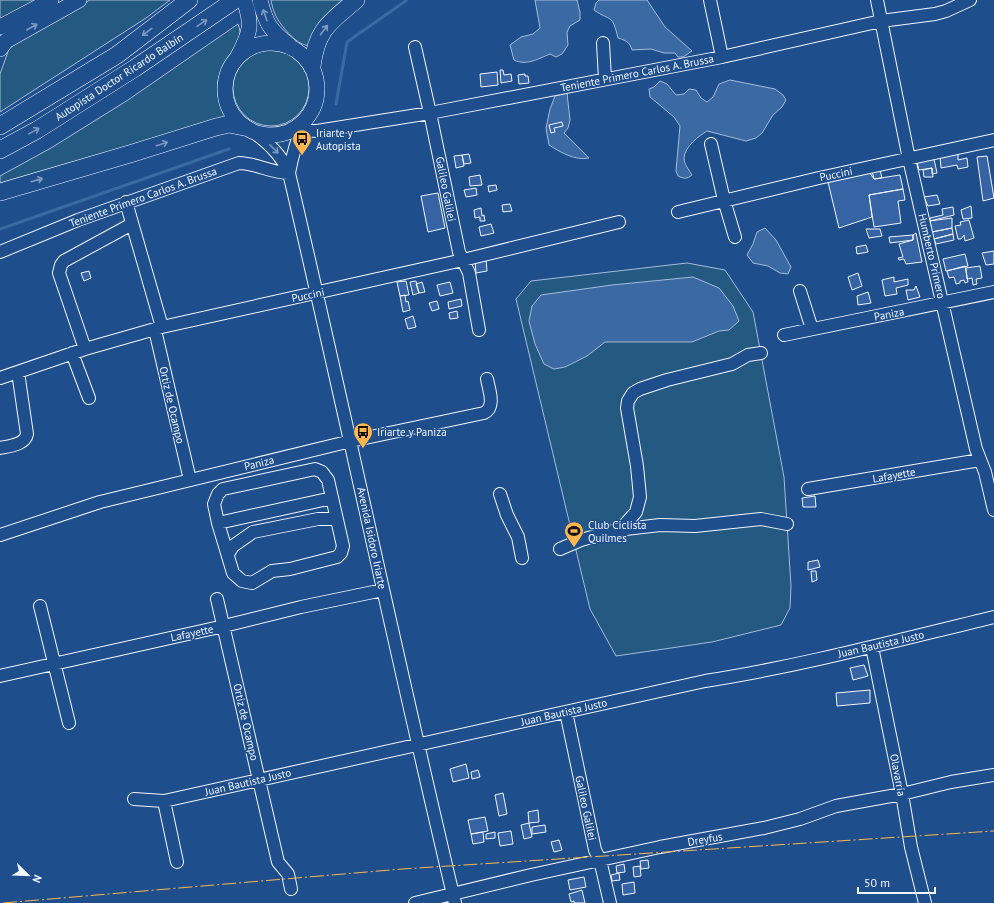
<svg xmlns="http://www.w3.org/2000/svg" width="994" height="903" font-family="'PT Sans',sans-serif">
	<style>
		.green { fill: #245a82; stroke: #a8bbd7 }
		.water { fill: #3b69a3; stroke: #a8bbd7 }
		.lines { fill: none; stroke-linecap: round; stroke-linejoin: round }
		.stream { stroke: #3b69a3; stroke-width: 3 }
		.building { fill: #3563a3; stroke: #f2f6ff }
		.minor-casing { stroke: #f2f6ff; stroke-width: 14 }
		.major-casing { stroke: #f2f6ff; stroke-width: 16 }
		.highway-casing { stroke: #f2f6ff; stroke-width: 18 }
		.minor { stroke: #1f4e8c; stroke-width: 12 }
		.major { stroke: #1f4e8c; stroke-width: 15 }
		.highway { stroke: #1f4e8c; stroke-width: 17 }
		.power { stroke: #ffb74d; stroke-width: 1; stroke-dasharray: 14 3 2 3; stroke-linecap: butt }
		.oneway { stroke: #7e9ac0 }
		.labels { text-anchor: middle; stroke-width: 3; stroke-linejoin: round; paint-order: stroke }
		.street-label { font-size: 11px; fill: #f2f6ff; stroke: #1f4e8c }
		.poi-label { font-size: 11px; fill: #f2f6ff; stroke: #1f4e8c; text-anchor: start }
	</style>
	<rect width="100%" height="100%" fill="#1f4e8c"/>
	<path class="green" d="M0,0H38L0,19Z
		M90,0H170L146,18L0,112V74L9,49L24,36Z
		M271,0H347L310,45C299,48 282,27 277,18C274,13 272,6 271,0Z
		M238,24C245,41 232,52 224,66C213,83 217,102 227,119L0,187V176L51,148L128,100Z
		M233 88a38 38 0 1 1 76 0a38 38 0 1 1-76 0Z
		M687,263L725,270L753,312L784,477L791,586L790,608L781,625L712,642L616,656L590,609L516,299L531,281Z"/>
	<path class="water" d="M535,0H577L580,12V20L570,26L567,32L568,45L562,54L556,57L550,54C538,59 526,66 514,60L510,45L521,37L533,34L540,28Z
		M599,0H647L665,27L692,51L683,57H678L675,53H664L651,49L632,50C630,42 625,40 618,38C612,13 611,22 594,10L596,3Z
		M730,80L775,89L783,95L786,100L782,107L773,115L762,133L756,138L746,141L707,131C699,136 685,146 684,158C684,164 689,170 692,175C687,179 684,179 678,176L676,171L680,126L674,117L650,97L649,89L654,87L660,81L667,84L676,95L684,94L689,89L696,90L701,98L707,102L713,97L719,84Z
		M567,93L570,120L568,128L564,133L589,158C575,161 560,152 549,145L546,128L550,109L555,96Z
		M765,228L776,240L791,267L788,274L780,273L768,266L753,263L747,255L753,244L757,232Z
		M693,277L719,288L733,306L739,321L729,330L719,331L692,342H605L587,356L565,367L554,369L544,364L535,344L529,321L532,306L541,295L612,285Z"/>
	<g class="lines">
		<path class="stream" d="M336,104L347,42L407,0
			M0,229L229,149"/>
	</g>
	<path class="building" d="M500,70H503L504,75L511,74L512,81L501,83Z
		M497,72L498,85L481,87L480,74Z
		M525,74V76H528L529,83L519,84L518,75Z
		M562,122L563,126L554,128L555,132L551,133L549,125Z
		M469,154L471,163L464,164L462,155Z
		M958,154V160L967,158L968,167L958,169L957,165L941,168L940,157Z
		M462,155L464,166L456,168L454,156Z
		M987,156L994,198L983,201L977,157Z
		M934,159L937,173L932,174V168L919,170L917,162Z
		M932,168L933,177H924L923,170Z
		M880,170L882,178L874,179L872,171Z
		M870,173L874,179L900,175L903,189L869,195L872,217L839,228L828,182Z
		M480,175L482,185L470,186L469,177Z
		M496,185L497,190L489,192L488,186Z
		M476,188L477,195L466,197L464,190Z
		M903,189L905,200L898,201L901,223L874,227L869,195Z
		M438,193L445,228L428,232L421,196Z
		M937,195L940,204L928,206L924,197Z
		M510,204L512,211L503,212L502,205Z
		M971,206L972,218L963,219L961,210Z
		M953,207L954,215L930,221V218L943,215L942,209Z
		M481,208L482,216L484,215L485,221H480V217L475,218L474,210Z
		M952,218V228L932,232L930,221Z
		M969,220L974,238L965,241L964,235L961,239H958L955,226L961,225L960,222Z
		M491,224L494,233L481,236L479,227Z
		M952,228L953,234L934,239L932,232Z
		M866,229H880L882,236L869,238Z
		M916,233L922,262L906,264L904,259L899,260L898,258L903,257L899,244L913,240V235Z
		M953,234L954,240L936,244L934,239Z
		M913,235V240L890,243L889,237Z
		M866,245L868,252L857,254L856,247Z
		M994,251V264L986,265L982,253Z
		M965,254L968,266L946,271L943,259Z
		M486,259L487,271L476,273L475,260Z
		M965,266L968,282L965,283L964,280L960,281V283L956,284L954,277L949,278L947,271Z
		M980,266L982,278L976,279L977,284L973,285L972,278L967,279L966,268Z
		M89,271L91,278L84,281L81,273Z
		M858,273L862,286L852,290L848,277Z
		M894,277V282L908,279V285L896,288L897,294L885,296L882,280Z
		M406,281L409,295L400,296L397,282Z
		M416,281L419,293L413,295L410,282Z
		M422,282L425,292L419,293L416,284Z
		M450,282L453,293L440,296L437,285Z
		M916,286L920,297L908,300L906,290H914Z
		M868,292L871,303L858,305L857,296Z
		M405,295L406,302L408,301L410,310L403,312L400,296Z
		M461,299L462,306L449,309L448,302Z
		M437,301L439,309L432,311L429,303Z
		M457,311L458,318L450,319L449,313Z
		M413,316L416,327L408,329L405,319Z
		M815,496L816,507H803L802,498Z
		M818,560L820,567L808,570V562Z
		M811,571H816L817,580L812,582Z
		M864,665L868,676L853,680L850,668Z
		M870,690V703L837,706L836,693Z
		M466,764L469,778L453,782L450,769Z
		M478,770L480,777L472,779L471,772Z
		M503,793L507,814L499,816L495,795Z
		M538,810L539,822L529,823L528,812Z
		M485,817L488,831L471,834L468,820Z
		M529,823L532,837L524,839L521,825Z
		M545,825L546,832L532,834V827Z
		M511,831L513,844L500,846L498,833Z
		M483,832L484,842L473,844L471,834Z
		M495,832V838L486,839V834Z
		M559,840L562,850L554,852L551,842Z
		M648,860L649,868L641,869L640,861Z
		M624,864L625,872L617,873L616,866Z
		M640,866L641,876L634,877L633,867Z
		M619,873L620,880L612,881L611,875Z
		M584,877L586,887L570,890L568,880Z
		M634,882L635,893L623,895L622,884Z
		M582,890L585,903H574V901L571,902L569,894Z"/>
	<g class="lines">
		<defs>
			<path id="minor" d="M710,0L722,57
				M877,0L909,159L976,449L985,472L994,510
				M603,43L605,79
				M415,47L430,113L459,252L469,273L479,330
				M301,130L317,131L430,113L722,57L881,21L935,14L946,11L970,0
				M252,131C268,143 281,154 289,173C346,416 397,660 455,903
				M711,144L724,200L735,237
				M289,173C293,152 297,138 306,118
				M126,202L162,327
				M678,212L819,178L994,140
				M0,252L78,220L239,163C256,163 271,173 289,173
				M800,291L812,329
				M155,330L190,480
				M784,335L994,292
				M85,349L59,273L61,265L64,261L132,224
				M72,353L89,398
				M0,378L85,349L162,327L463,260L619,222
				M0,448C9,446 25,445 27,434L18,372
				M315,469L322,472L328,480L343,546L341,553L337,557L290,569L272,571L252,583L242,581L233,573L218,523L214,504L218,494L223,489Z
				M808,489L980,460
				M500,494L507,515L518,537L522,558
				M218,523L332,498
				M620,530L636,512L640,497L637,466L627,408L628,401L633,393L640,389L667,380L732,364L748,355L761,353
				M0,535L100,502L351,441L484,413C496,407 489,390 487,379
				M560,549L581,540L617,530L660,525L695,526L761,519L787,524
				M228,554L233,546L253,532L318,519H337
				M217,599L278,862L288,874L291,889
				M40,606L69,723
				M872,647L902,794L911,847L925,903
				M0,676L224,626L301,607L383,590
				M566,712L595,850L600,860L610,903
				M134,799L164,801L705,681C802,666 898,640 994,617
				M164,801L177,862
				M415,903L531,875L660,847L764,828L800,819L836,806L902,794L951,782L994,775"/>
			<path id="major" d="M260,0C266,24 270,30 289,45
				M0,27L51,0
				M225 89a46 46 0 1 1 92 0a46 46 0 1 1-92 0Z
				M0,49L6,41L79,0
				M238,56C250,33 253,25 244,0"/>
			<path id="highway" d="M312,66C317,29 329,23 356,0
				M0,126L117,55L189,0
				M0,150L37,130L135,68L235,0
				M0,192L133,153L216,127L229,124L244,127"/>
		</defs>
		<use href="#minor" class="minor-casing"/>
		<use href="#major" class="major-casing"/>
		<use href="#highway" class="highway-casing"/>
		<use href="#minor" class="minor"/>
		<use href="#major" class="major"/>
		<use href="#highway" class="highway"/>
		<path class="power" d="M3,903L402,869L994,831"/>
	</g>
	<defs><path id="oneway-shaft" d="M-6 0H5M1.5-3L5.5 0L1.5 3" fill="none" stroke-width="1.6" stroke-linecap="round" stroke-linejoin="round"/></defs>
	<g class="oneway">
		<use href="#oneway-shaft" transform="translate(265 15) rotate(-109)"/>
		<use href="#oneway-shaft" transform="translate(202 23) rotate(-34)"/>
		<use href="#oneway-shaft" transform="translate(32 27) rotate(-30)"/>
		<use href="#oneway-shaft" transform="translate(324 30) rotate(-53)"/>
		<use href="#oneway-shaft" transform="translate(147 32) rotate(143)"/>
		<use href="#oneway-shaft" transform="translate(34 131) rotate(-29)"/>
		<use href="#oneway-shaft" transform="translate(162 144) rotate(-18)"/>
		<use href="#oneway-shaft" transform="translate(274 149) rotate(45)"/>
		<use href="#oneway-shaft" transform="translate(37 180) rotate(-16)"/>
	</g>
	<defs>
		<symbol id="bus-pin" viewBox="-11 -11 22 30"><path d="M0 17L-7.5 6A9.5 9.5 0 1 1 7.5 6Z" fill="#ffb74d" stroke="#1f4e8c"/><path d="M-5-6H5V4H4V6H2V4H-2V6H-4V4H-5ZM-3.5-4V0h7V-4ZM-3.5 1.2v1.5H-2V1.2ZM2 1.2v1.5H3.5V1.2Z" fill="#111"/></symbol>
		<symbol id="stadium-pin" viewBox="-11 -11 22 30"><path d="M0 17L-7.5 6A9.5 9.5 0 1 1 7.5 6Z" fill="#ffb74d" stroke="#1f4e8c"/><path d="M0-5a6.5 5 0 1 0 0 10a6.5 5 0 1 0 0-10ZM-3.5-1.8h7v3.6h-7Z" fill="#111"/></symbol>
	</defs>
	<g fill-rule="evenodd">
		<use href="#bus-pin" x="291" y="128" width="22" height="30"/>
		<use href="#bus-pin" x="352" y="421" width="22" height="30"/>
		<use href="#stadium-pin" x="563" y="520" width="22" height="30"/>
	</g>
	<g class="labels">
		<g class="street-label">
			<text transform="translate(637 73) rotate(-11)" y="4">Teniente Primero Carlos A. Brussa</text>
			<text transform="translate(119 77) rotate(-33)" y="4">Autopista Doctor Ricardo Balbín</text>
			<text transform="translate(836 174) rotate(-12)" y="4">Puccini</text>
			<text transform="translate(446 189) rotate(79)" y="4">Galileo Galilei</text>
			<text transform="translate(143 197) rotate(-20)" y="4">Teniente Primero Carlos A. Brussa</text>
			<text transform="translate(932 256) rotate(77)" y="4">Humberto Primero</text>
			<text transform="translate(308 295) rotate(-12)" y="4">Puccini</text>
			<text transform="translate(889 314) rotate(-11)" y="4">Paniza</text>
			<text transform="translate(172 405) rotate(77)" y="4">Ortiz de Ocampo</text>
			<text transform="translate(259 463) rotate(-14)" y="4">Paniza</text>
			<text transform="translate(894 475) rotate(-10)" y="4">Lafayette</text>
			<text transform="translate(372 538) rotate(78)" y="4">Avenida Isidoro Iriarte</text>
			<text transform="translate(192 633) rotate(-12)" y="4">Lafayette</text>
			<text transform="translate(881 644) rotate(-13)" y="4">Juan Bautista Justo</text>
			<text transform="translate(564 712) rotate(-13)" y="4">Juan Bautista Justo</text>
			<text transform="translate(246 722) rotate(77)" y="4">Ortiz de Ocampo</text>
			<text transform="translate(898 775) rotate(79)" y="4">Olavarría</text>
			<text transform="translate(248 782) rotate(-13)" y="4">Juan Bautista Justo</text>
			<text transform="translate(586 808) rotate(78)" y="4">Galileo Galilei</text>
			<text transform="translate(705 839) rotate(-10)" y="4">Dreyfus</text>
		</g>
		<g class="poi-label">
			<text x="316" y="137">Iriarte y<tspan x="316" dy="13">Autopista</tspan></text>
			<text x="377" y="436">Iriarte y Paniza</text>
			<text x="588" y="529">Club Ciclista<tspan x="588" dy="13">Quilmes</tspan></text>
		</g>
	</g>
	<g transform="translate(28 875) rotate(113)" stroke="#1f4e8c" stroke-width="3" paint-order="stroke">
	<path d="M0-3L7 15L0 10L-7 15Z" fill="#f2f6ff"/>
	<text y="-6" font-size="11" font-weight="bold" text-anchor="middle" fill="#f2f6ff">N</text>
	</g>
	<path d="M858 887v6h77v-6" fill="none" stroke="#f2f6ff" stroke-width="2"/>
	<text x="864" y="887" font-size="12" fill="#f2f6ff" stroke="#1f4e8c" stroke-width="3" paint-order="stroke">50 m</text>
</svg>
